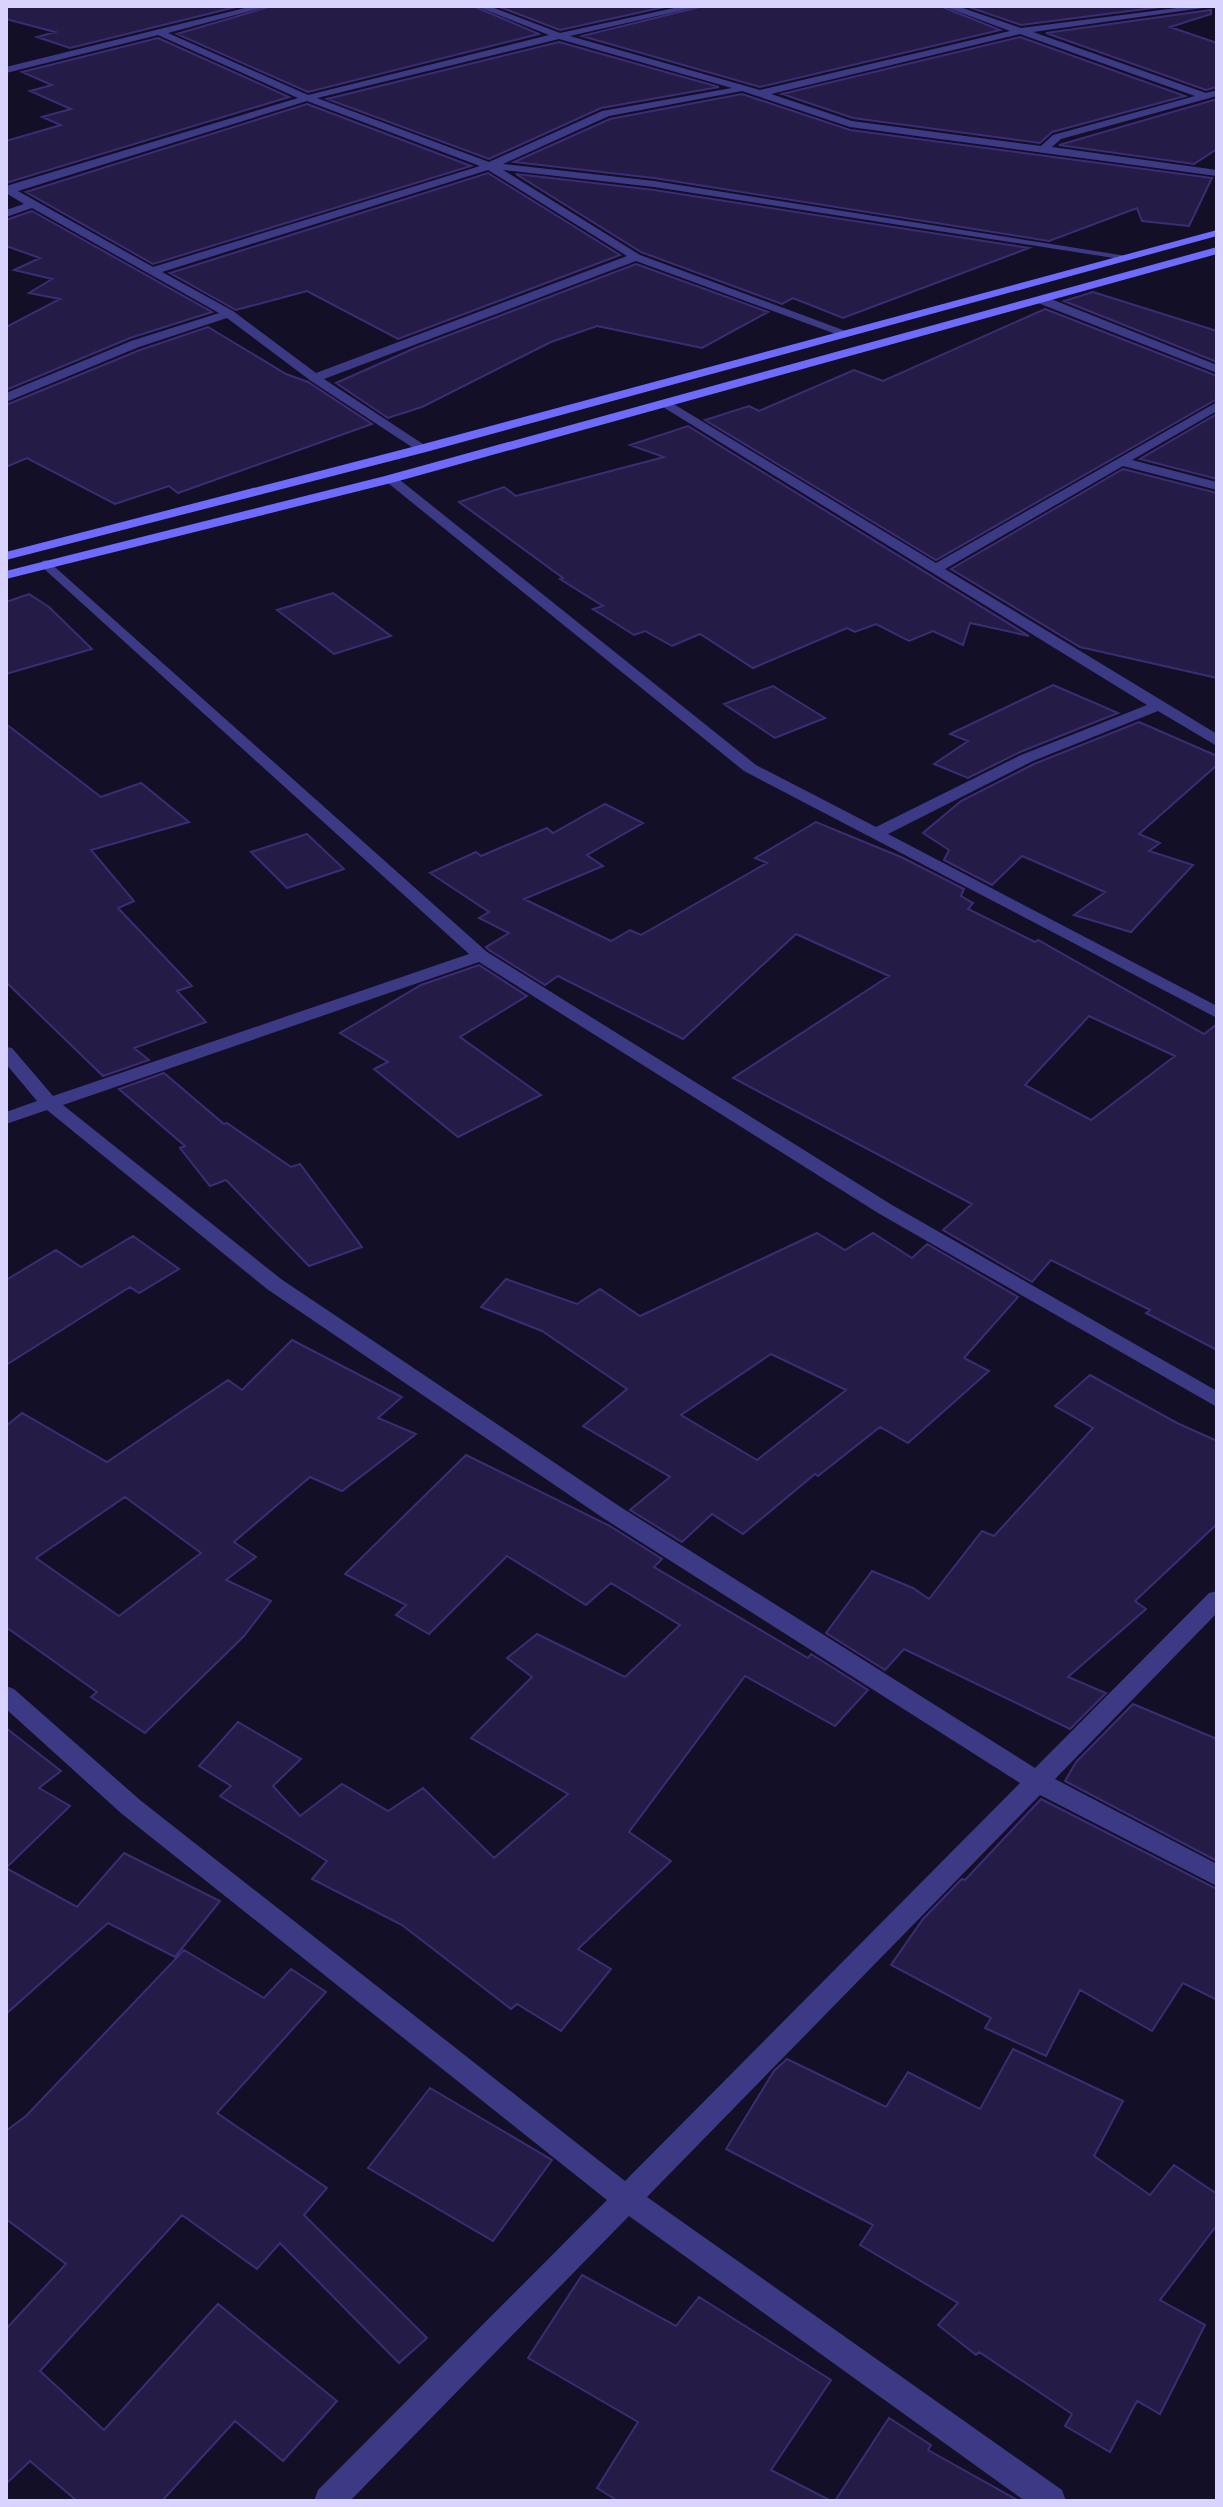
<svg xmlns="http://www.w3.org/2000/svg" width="1223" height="2507" font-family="'Archivo Narrow',sans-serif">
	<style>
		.building { fill: #241b47; stroke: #3b2d73; stroke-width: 2; fill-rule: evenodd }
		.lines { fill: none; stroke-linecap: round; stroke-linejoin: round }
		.street { fill: #3d3a85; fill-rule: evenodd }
		.secondary { fill: #6f6bff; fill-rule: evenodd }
	</style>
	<rect width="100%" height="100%" fill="#130f26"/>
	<path class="building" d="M6,6H240L70,48L37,37L55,32L6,19Z
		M272,6H473L539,34L308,92L177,34Z
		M497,6H669L560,30Z
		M704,6H940L1000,30L760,87L582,36Z
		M966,6H1168L1021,25Z
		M1211,10V14L1170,27L1217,43V87L1206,90L1046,33Z
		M1020,37L1185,96L1052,132L1040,143L853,118L782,94Z
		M158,38L289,97L6,183V141L61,125L42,117L71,109L30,91L52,85L22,72Z
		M559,42L719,87L601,108L489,159L327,99Z
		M742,94L850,130L1212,178L1189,226L1142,221L1137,208L1049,241L654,178L514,162L610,119Z
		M1217,99V149L1194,164L1059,145Z
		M307,104L471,166L153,264L26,192Z
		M488,173L620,255L398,339L307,291L236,310L170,273Z
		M516,174L654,190L1029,248L843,318L793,298L782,304L641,252Z
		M32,211L212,312L130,338L6,390V327L60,299L29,293L52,279L14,270L40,258L6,246V220Z
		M636,264L768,312L702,348L597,326L551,342L422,407L388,418L336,383L415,348Z
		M1093,292L1217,331V362L1064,301Z
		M1045,309L1217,376V399L936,560L705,420L749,406L759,411L854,370L883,381Z
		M208,327L286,374L308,382L372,424L178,493L169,486L115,504L27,458L6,467V405L140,350Z
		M1217,414V479L1140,459Z
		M688,426L1029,636L970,623L963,645L933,631L909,641L876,624L855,632L847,628L753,668L700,634L672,646L645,631L634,635L593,609L603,606L560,579L563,578L459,502L504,487L516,496L664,457L630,445Z
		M1123,469L1217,493V678L1080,647L951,569Z
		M333,593L391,636L334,654L277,610Z
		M29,594L49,607L92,649L6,674V602Z
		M1053,685L1118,713L1020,752L968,778L934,764L968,741L950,734Z
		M773,686L825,718L775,738L724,704Z
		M1139,722L1217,756V765L1139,834L1160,843L1149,851L1193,865L1131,932L1074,915L1105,892L1022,856L992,885L944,860L949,850L923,833L961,801L1034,764Z
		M6,724L101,797L141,783L189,822L91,850L134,901L118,908L192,986L177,991L206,1022L134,1048L149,1060L103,1076L6,982Z
		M605,804L643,823L587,855L603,866L524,899L611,941L630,930L641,935L767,863L755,858L816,822L901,857L964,889L961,896L973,903L968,909L1035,942L1038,940L1204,1034L1217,1024V1350L1146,1313L1150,1310L1051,1260L1032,1282L943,1230L972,1204L733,1078L889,976L796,934L683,1039L558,976L545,985L489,950L486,947L509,933L479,918L489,912L430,873L476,852L481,856L547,828L553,833ZM1089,1016L1175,1056L1091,1120L1025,1085Z
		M307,834L344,869L287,888L251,852Z
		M479,965L527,996L460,1037L541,1095L458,1137L374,1069L388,1062L340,1033L421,985Z
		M164,1073L224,1124L227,1123L291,1167L300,1164L362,1247L309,1266L226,1180L210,1186L180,1148L185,1146L119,1089Z
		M817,1233L845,1250L873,1233L912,1258L927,1244L1018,1297L964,1358L989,1371L908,1443L880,1427L818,1476L815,1474L743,1534L712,1514L682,1542L630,1510L670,1477L583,1426L627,1389L542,1331L481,1307L506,1279L577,1304L600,1289L640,1316ZM771,1354L846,1390L757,1460L681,1415Z
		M133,1236L179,1269L139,1293L130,1287L6,1365V1280L56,1250L81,1267Z
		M292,1340L402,1397L378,1418L416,1434L342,1491L310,1477L234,1542L256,1557L226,1580L271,1601L244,1636L145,1733L91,1697L97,1692L6,1627V1426L22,1413L107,1462L228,1380L242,1390ZM125,1497L201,1553L119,1616L36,1558Z
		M1090,1375L1177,1423L1217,1441V1524L1135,1601L1146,1609L1068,1677L1106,1693L1070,1729L904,1649L885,1670L826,1633L872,1571L913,1588L929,1599L982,1531L994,1536L1093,1428L1055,1406Z
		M466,1455L610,1526L662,1559L654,1567L808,1658L811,1654L868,1690L835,1726L745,1676L629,1832L671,1861L578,1949L611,1969L561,2031L517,2004L511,2009L402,1925L312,1879L327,1861L220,1796L231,1786L199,1766L238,1722L301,1759L273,1786L300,1816L342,1784L388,1811L423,1788L494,1858L568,1794L471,1738L532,1677L507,1658L537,1634L625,1677L680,1625L611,1583L586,1605L507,1556L429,1634L396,1615L406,1605L345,1574Z
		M1133,1704L1217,1739V1861L1065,1781L1076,1762Z
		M6,1728L61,1771L39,1788L70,1806L6,1868Z
		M1041,1799L1217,1889V2000L1183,1983L1152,2031L1080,1990L1046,2056L985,2028L991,2018L891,1965L923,1919L962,1879L965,1880Z
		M124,1853L220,1901L175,1957L108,1923L6,2014V1868L77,1907Z
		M184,1950L264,1998L291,1969L326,1992L217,2113L327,2188L304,2215L427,2338L399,2363L280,2243L257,2269L182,2215L40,2371L104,2430L218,2304L337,2401L283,2461L235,2421L162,2501H77L30,2461L6,2484V2329L66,2264L6,2219V2131L26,2116Z
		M1013,2049L1123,2101L1094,2156L1150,2195L1174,2165L1217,2194V2225L1160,2300L1205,2325L1160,2414L1137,2401L1110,2452L1065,2426L1072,2414L979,2352L976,2355L938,2325L958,2303L860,2245L873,2225L726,2149L774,2071L787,2059L886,2107L908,2072L980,2109Z
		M430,2088L552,2160L493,2241L368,2168Z
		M582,2275L676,2326L699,2297L831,2380L771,2470L831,2501H618L597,2488L638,2422L528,2358Z
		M889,2418L931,2445L928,2450L1019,2501H835Z"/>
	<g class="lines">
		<path class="street" d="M253,6H269L168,33L308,95L549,35L476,6H489L560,33L683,6H701L570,36L760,90L1010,31L943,6H957L1021,28L1192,6H1217L1033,32L1206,93L1217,90V96L1061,139L1052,147L1217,170V176L850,127L742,91L609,116L503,164L654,181L1133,257L1127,260L654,187L503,170L640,255L854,334L844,337L636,261L324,379L426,446L428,449L421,453L311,381L227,318L139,347L6,402V393L131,341L219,313L32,208L6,217V210L24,204L6,193V186L298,98L158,35L6,73V67ZM1020,34L1195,96L1053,135L1041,146L852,121L771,94ZM559,39L732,88L602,111L489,162L317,98ZM307,101L480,166L153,267L18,191ZM488,170L627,256L316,373L233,311L162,272Z
			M1038,297H1046L1217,365V373L1038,303Z
			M667,400L936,563L1217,402V411L1132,460L1217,482V490L1123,466L945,569L1217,734V746L1158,711L1033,761L888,834L1217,1006V1018L744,771L383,479L395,476L756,765L876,827L1021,755L1147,705L663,407L661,404Z
			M47,560L487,952L892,1205L1217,1391V1407L878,1213L479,962L63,1105L281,1279L619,1506L1035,1768L1209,1593L1217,1591V1613L1055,1779L1217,1864V1886L1040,1795L647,2197L1062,2490L1066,2501H1025L629,2216L350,2501H314L318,2490L607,2200L122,1814L6,1709V1686L14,1689L140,1800L625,2181L1020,1783L603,1518L267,1289L47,1110L6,1124V1112L37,1101L6,1064V1047L12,1048L53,1096L469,954L42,567V561Z"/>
		<path class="secondary" d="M1217,230V236L426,452L6,560V552L416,446Z
			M1217,247V254L395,482L6,579V571L385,476Z"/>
	</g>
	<rect width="1223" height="2507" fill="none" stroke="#d9d4ff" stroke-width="16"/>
</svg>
